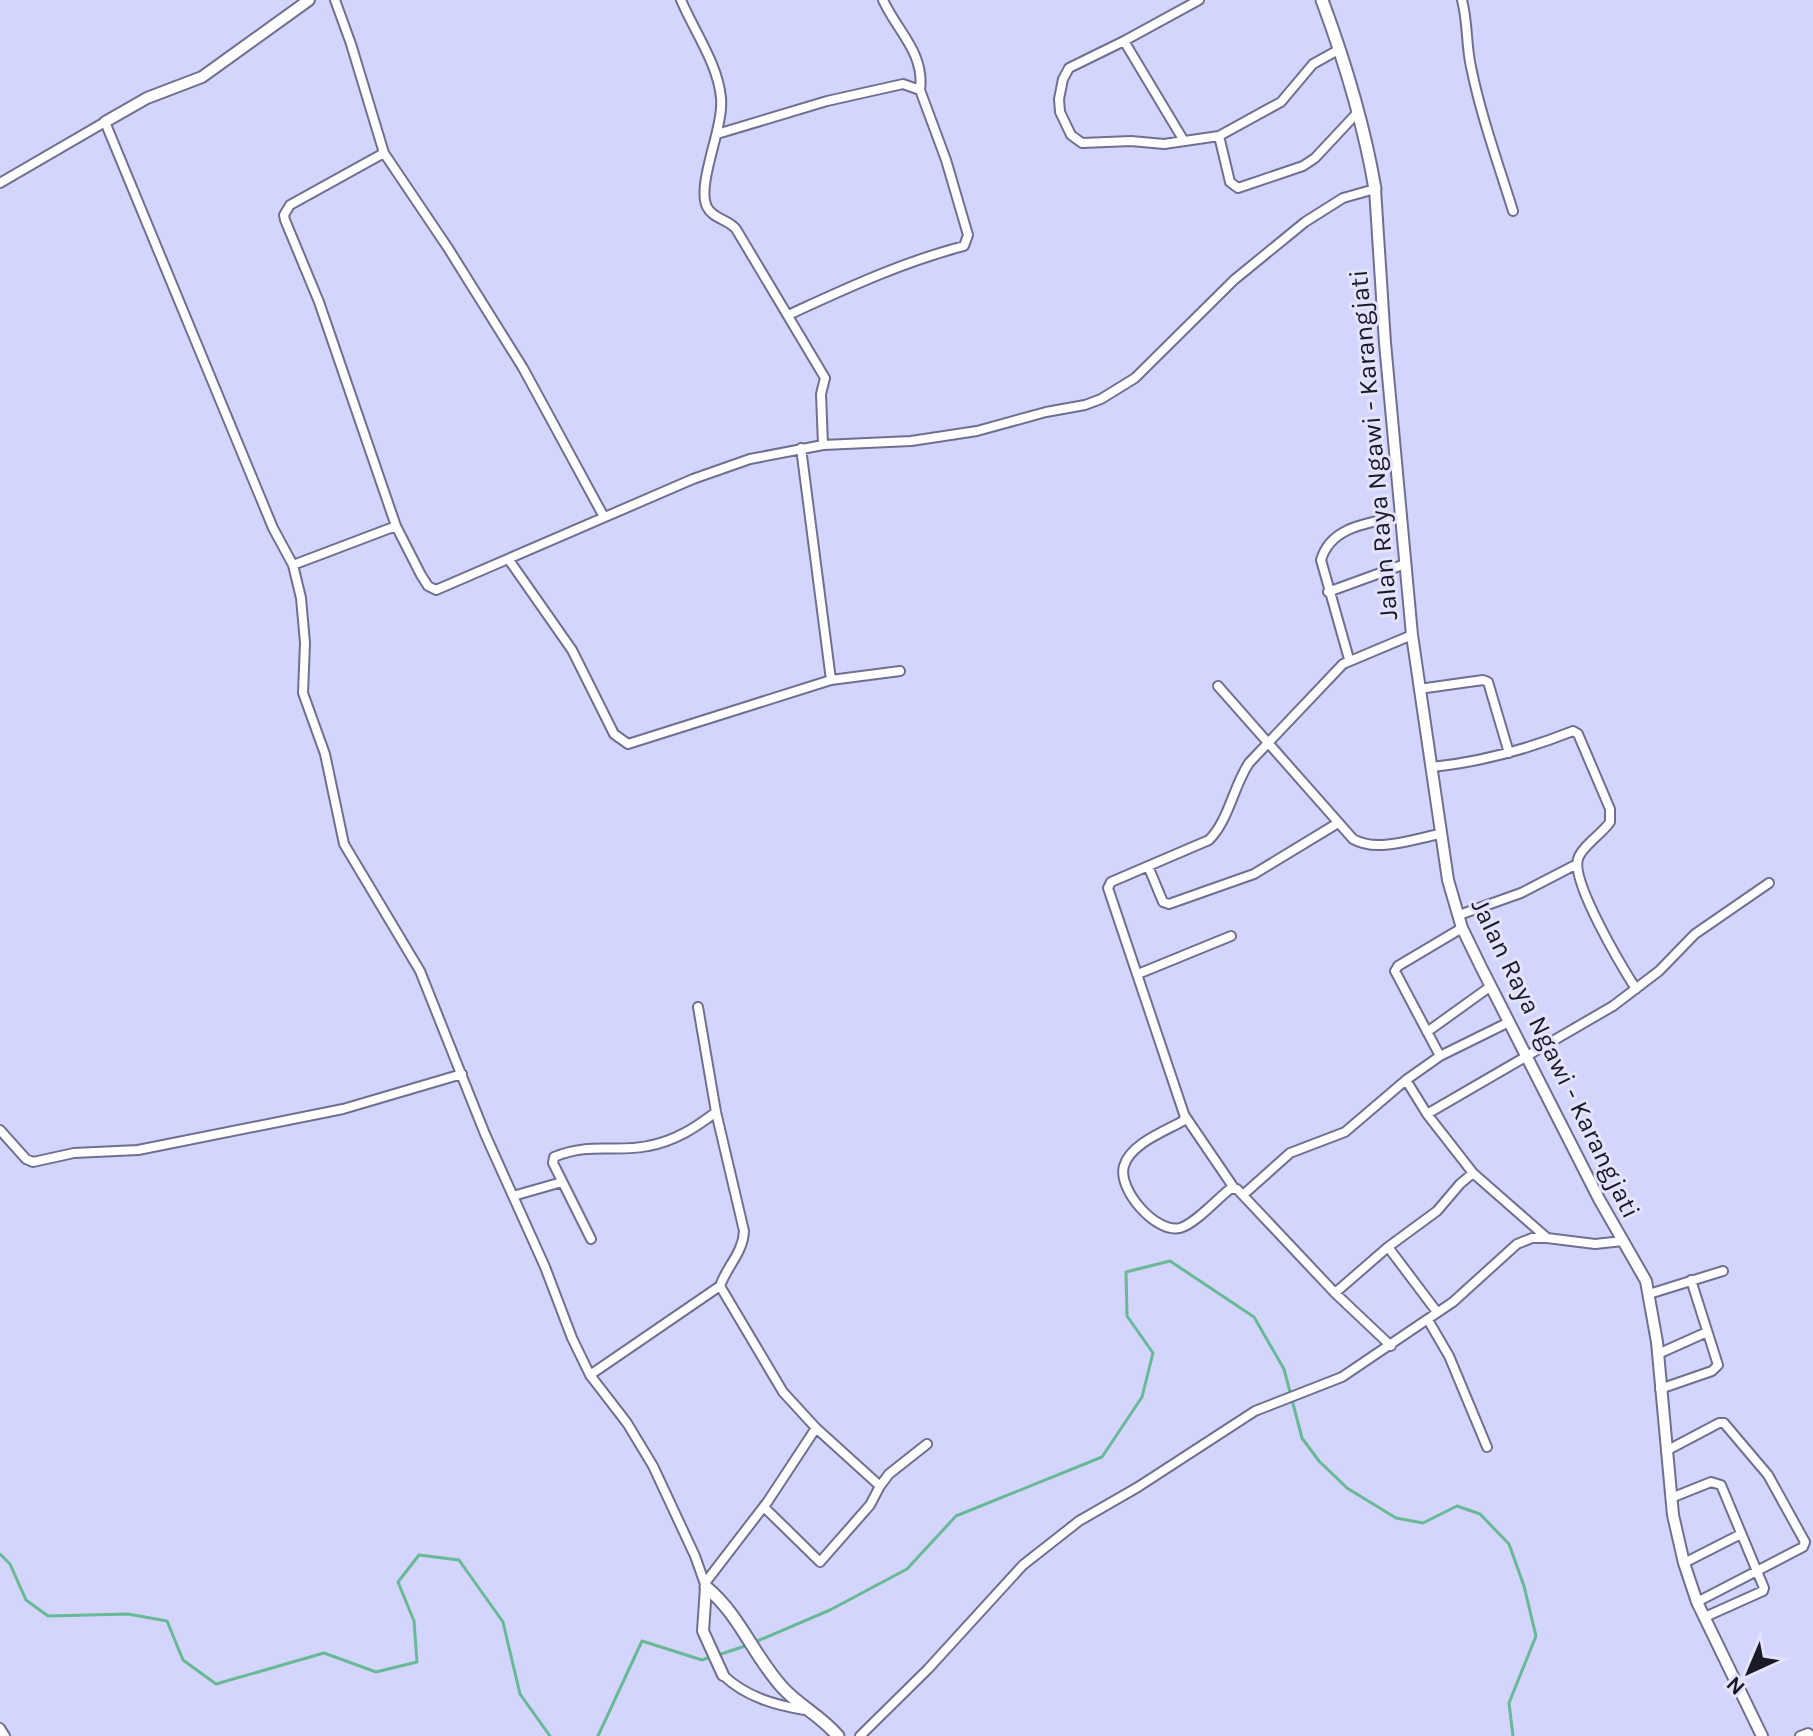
<svg xmlns="http://www.w3.org/2000/svg" width="1813" height="1736" font-family="Karla,sans-serif">
	<style>
		.lines { fill: none; stroke-linecap: round; stroke-linejoin: round }
		.stream { stroke: #68b996; stroke-width: 3 }
		.minor-casing { stroke: #6f6f91; stroke-width: 12 }
		.tertiary-casing { stroke: #6f6f91; stroke-width: 14 }
		.secondary-casing { stroke: #6f6f91; stroke-width: 15 }
		.minor { stroke: #fff; stroke-width: 8 }
		.tertiary { stroke: #fff; stroke-width: 10 }
		.secondary { stroke: #fff; stroke-width: 11 }
		.labels { text-anchor: middle; stroke-width: 6; stroke-linejoin: round; paint-order: stroke }
		.street-label { font-size: 26px; fill: #1a1a27; stroke: #e3e4fb }
	</style>
	<rect width="100%" height="100%" fill="#d4d5fc"/>
	<g class="lines">
		<path class="stream" d="M0,1554L10,1564L26,1600L48,1616L128,1614L167,1621L183,1660L216,1684L324,1653L376,1672L417,1662L414,1621L398,1582L419,1555L459,1560L503,1622L520,1694L550,1736
			M755,1642L830,1610L907,1569L956,1516L1102,1457L1142,1397L1153,1353L1127,1316L1126,1272L1170,1261L1254,1317L1284,1369L1302,1438L1319,1461L1347,1488L1396,1518L1423,1523L1457,1506L1480,1514L1509,1544L1524,1586L1536,1636L1509,1703L1513,1736
			M718,1655L748,1645
			M598,1736L642,1641L702,1660L710,1657"/>
		<defs>
			<path id="minor" d="M335,0L351,44L384,153L448,248L523,368L604,517
				M681,0C694,31 718,64 721,98C724,128 696,184 707,207C713,219 728,219 736,229L825,378L821,394L823,445
				M883,0C897,31 925,53 920,90
				M1199,0L1124,41L1069,68L1063,79L1059,99L1060,112L1071,135L1082,143L1131,141L1164,144L1219,136L1281,102L1313,64L1340,49
				M1462,0C1468,23 1466,45 1471,67C1481,116 1498,163 1513,211
				M1124,41L1184,141
				M717,134L827,101L903,84L920,90L946,160L968,235L964,246C902,262 845,289 788,315
				M1219,136L1230,182L1238,188L1303,166L1315,158L1358,112
				M384,153L290,205L284,215L285,220L319,302L396,526L421,575L428,586L436,590L693,479L750,459L823,445L911,441L977,431L1046,412L1085,405L1101,399L1135,378L1234,280L1305,222L1343,198L1375,189
				M0,183L105,122L273,528L293,565L301,598L305,643L303,693L325,754L344,844L420,971L485,1134L545,1267L572,1338L590,1375L627,1423L653,1466L695,1556L706,1587
				M509,560L572,650L614,734L628,744L831,680L801,448
				M293,565L396,526
				M1328,592L1405,564
				M1349,659L1321,560C1331,525 1371,523 1402,516
				M831,680L900,671
				M1218,686L1353,839C1377,853 1413,839 1440,834
				M1419,689L1483,680L1488,682L1509,753
				M1432,767C1481,762 1528,749 1573,731L1578,734L1610,809V822C1602,834 1582,846 1578,859C1571,882 1622,967 1636,989
				M1148,866L1163,902L1169,904L1254,874L1338,823
				M1459,915L1521,893L1577,864
				M1138,974L1231,936
				M1427,1032L1491,986
				M1440,1056L1395,971L1398,966L1462,928
				M1406,1080L1427,1114L1473,1173L1546,1237
				M1427,1114L1613,1006L1659,971L1695,934L1769,883
				M1185,1116L1234,1188
				M0,1130L26,1159L33,1162L74,1153L138,1150L343,1109L462,1074
				M1243,1195L1290,1153L1345,1132L1406,1080L1440,1056L1509,1022
				M513,1196L562,1182
				M591,1239L553,1163L554,1157C590,1142 615,1153 648,1146C675,1141 695,1128 716,1112
				M1388,1247L1437,1312
				M720,1286L783,1392L816,1428L880,1486L870,1505L820,1562L764,1507
				M1335,1293L1388,1247L1437,1211L1460,1184L1473,1173
				M1649,1294L1723,1271
				M1428,1320L1449,1356L1487,1447
				M1391,1346L1335,1293L1237,1189H1230C1217,1199 1195,1224 1180,1228C1156,1234 1117,1189 1124,1166C1130,1144 1165,1131 1183,1121L1185,1117L1108,888L1111,882L1209,840C1229,820 1233,787 1249,763L1343,664L1412,635
				M1658,1354L1707,1332
				M590,1375L720,1286C727,1266 743,1253 744,1231L716,1112L698,1007
				M1660,1389L1712,1371L1718,1365L1691,1280
				M1666,1451L1719,1423H1724L1768,1475L1805,1542L1803,1547L1697,1602
				M880,1486L889,1474L927,1444
				M1671,1498L1711,1482L1721,1485L1764,1588L1763,1591L1705,1617
				M1684,1563L1739,1535
				M705,1583L768,1501L816,1428
				M723,1675C746,1697 775,1705 805,1710
				M0,1728L5,1736
				M860,1736L928,1669L1023,1565L1079,1521L1138,1487L1255,1411L1342,1377L1453,1302L1517,1244L1532,1238H1547L1595,1244L1623,1241
				M1800,1736L1808,1733L1812,1736"/>
			<path id="tertiary" d="M105,122L147,98L202,77L309,0
				M1375,189L1385,343L1412,635L1448,880L1462,928L1481,967L1599,1199L1646,1281L1657,1342L1673,1515L1684,1563L1697,1602L1762,1736
				M706,1587L703,1631L723,1675"/>
			<path id="secondary" d="M1322,0C1345,62 1364,124 1375,189
				M706,1587C740,1615 753,1655 782,1687C800,1707 819,1714 838,1736"/>
		</defs>
		<use href="#minor" class="minor-casing"/>
		<use href="#tertiary" class="tertiary-casing"/>
		<use href="#secondary" class="secondary-casing"/>
		<use href="#minor" class="minor"/>
		<use href="#tertiary" class="tertiary"/>
		<use href="#secondary" class="secondary"/>
	</g>
	<g class="labels">
		<g class="street-label">
			<text transform="translate(1373 445) rotate(-95)" y="9">Jalan Raya Ngawi - Karangjati</text>
			<text transform="translate(1556 1058) rotate(64)" y="9">Jalan Raya Ngawi - Karangjati</text>
		</g>
	</g>
	<g transform="translate(1749 1672) rotate(224)" stroke="#e3e4fb" stroke-width="6" paint-order="stroke">
	<path d="M0-6L14 30L0 20L-14 30Z" fill="#1a1a27"/>
	<text y="-12" font-size="22" font-weight="bold" text-anchor="middle" fill="#1a1a27">N</text>
	</g>
</svg>
